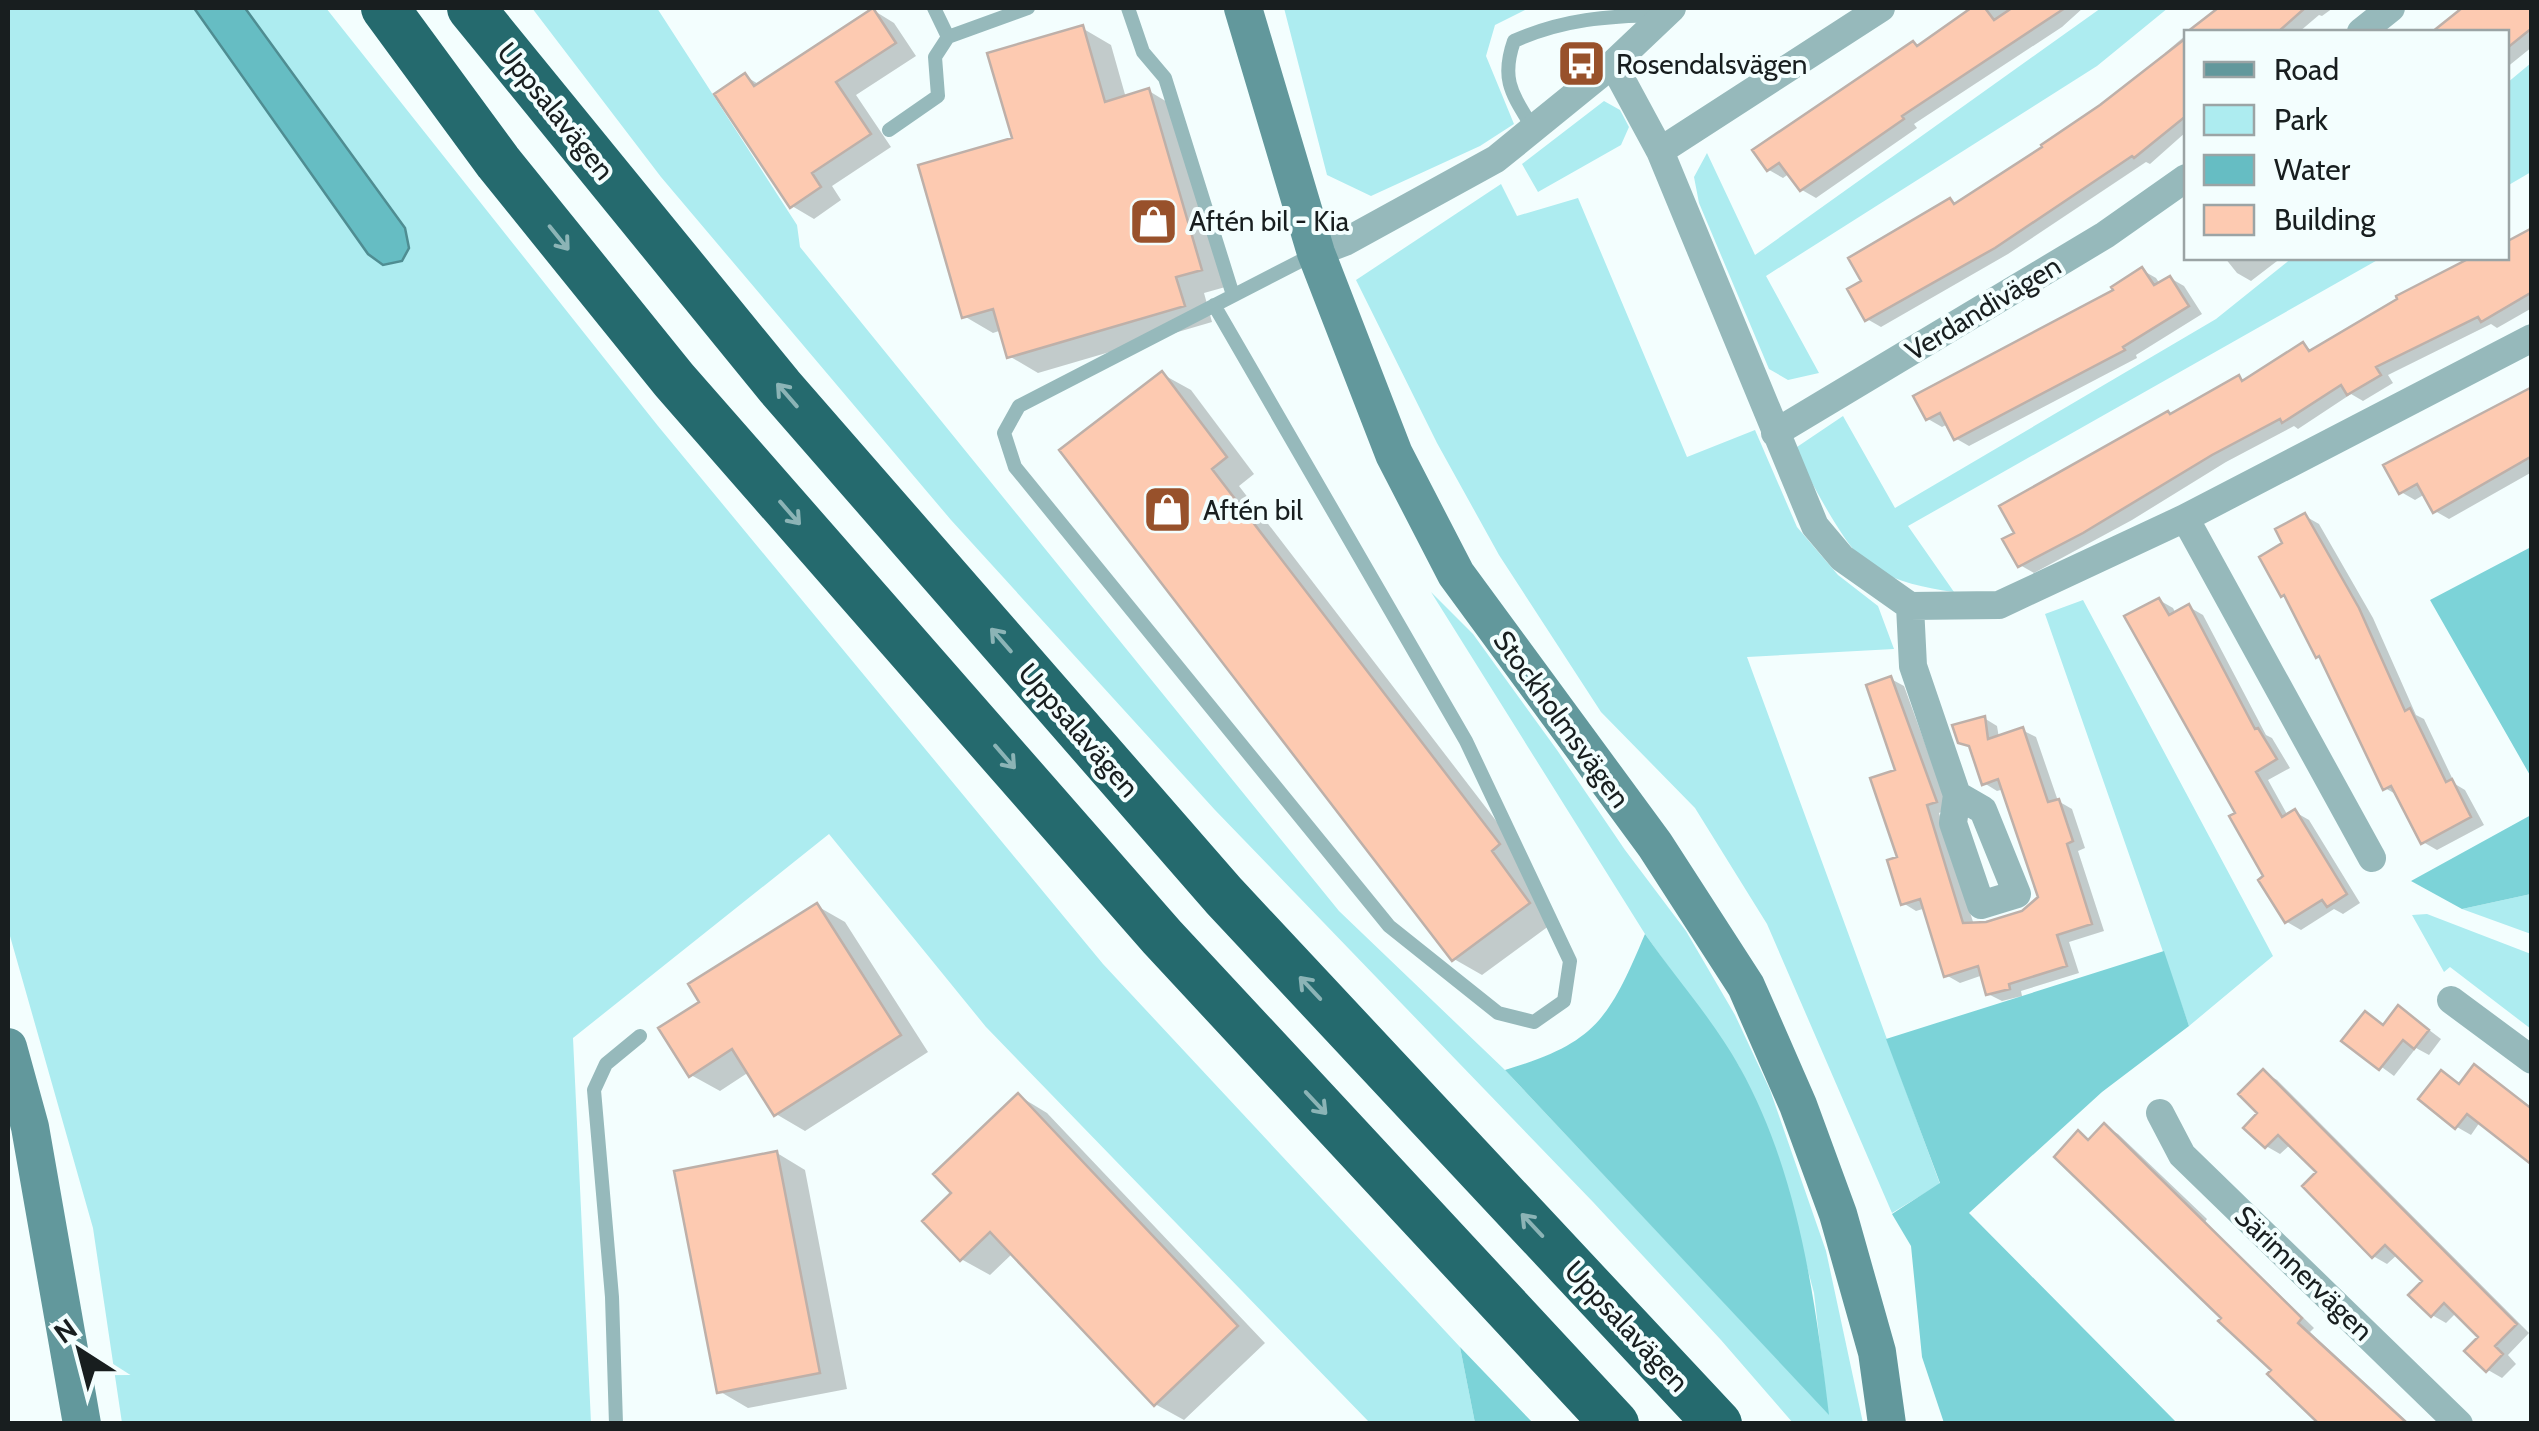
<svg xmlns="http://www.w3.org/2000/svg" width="2539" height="1431" font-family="Cabin,sans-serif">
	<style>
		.green { fill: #adecf0 }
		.forest { fill: #7cd3d8 }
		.water { fill: #66bdc3; stroke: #4f8d92; stroke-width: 2.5 }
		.shadow { fill: #0003 }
		.building { fill: #fdcab1; stroke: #beb0a9; stroke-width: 2.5 }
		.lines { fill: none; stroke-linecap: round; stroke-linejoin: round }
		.lane { stroke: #96b9bb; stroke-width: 14 }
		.street { stroke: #96b9bb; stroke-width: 28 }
		.secondary { stroke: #62989c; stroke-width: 38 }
		.highway { stroke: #256a6e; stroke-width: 48 }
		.oneway { stroke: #8cb4b6 }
		.labels { text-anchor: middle; stroke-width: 8; stroke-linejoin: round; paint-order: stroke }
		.poi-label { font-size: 28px; fill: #181e1f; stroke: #f3fefe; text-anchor: start }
		.street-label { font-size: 28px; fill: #181e1f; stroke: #f3fefe }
	</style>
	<rect width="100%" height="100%" fill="#f3fefe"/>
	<path class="green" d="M8,8H326L658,426L1103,964L1460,1347L1475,1423H1370L986,1027L829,834L573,1038L591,1423H122L93,1228L8,929Z
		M532,8H657L797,225L800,247L1339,911L1505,1070L1828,1413L1814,1293L1777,1154L1739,1066L1645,934L1431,592L1473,634L1557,750L1625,850L1686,931L1735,1015L1770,1090L1826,1251L1863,1423H1793L1721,1340L1593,1202L1215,810L951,520L661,177Z
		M1284,8H1529L1495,25L1486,56L1514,124L1480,146L1371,196L1327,175Z
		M2101,8H2168L2097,66L1766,276L1819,373L1788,380L1769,369L1699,203L1694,177L1707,153L1755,255Z
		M2531,63V172L2507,186V83Z
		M1604,101L1620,110L1629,127L1621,145L1538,192L1522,164Z
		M1501,184L1517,216L1578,198L1687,457L1755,430L1797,527L1838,575L1878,606L1894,649L1747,657L1940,1184L1892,1213L1767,924L1695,808L1601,712L1499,555L1437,443L1356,280Z
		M2292,258H2381L1908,526L1954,592C1925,588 1897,582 1872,567C1845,551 1810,478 1794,449L1843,416L1895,508L2216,319Z
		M2083,600L2273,956L2189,1026L2045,614Z
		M2531,894V934L2462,909Z
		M2427,914L2531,954V1029L2450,967L2444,972L2412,915Z"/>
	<path class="forest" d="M2531,547V777L2430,600Z
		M2531,815V894L2462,909L2411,881Z
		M1645,934C1675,977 1714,1021 1739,1066C1798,1171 1815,1297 1829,1415L1505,1070C1596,1043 1609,1019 1645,934Z
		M2164,951L2189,1026L2102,1092L1969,1213L2177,1423H1944L1922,1357L1911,1246L1892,1214L1940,1183L1886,1039Z
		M1460,1347L1533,1423H1475Z"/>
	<path class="water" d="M194,8H245L405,228L409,248L402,261L383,265L368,254Z"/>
	<path class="shadow" d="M1975,8H2083L2062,27L1914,124L1917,128L1816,198L1802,190L1790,173L1783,178L1769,170L1914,44L1919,47Z
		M2218,8H2333L2322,16L2319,15L2299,32H2189Z
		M2468,8H2532V47L2506,68V32H2436Z
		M873,10L894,23L916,56L856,95L891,147L832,186L841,200L814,219L792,206L745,76L760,85Z
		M1082,28L1111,45L1126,98L1149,91L1177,108L1229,286L1204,293L1212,322L1038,373L1009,356L1002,330L993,333L964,316L1015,140Z
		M2186,35V132L2150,164L2146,162L2008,254L1881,327L1867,319L1864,282L1950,201L1957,205L2102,107L2167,56L2165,53Z
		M2532,231V308L2497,328L2491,324L2388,375L2393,383L2363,401L2351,394L2298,429L2294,426L2226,462L2132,520L2034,573L2020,565L2172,416L2239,378L2246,382L2303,345L2313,351L2401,300L2399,297L2473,258H2506V241Z
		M2225,258H2281L2251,281L2237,273Z
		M2142,270L2156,278L2160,284L2170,278L2184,286L2202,314L2136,355L2137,358L1969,446L1955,438L1948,424L1942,427L1928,419Z
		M1162,374L1191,390L1254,474L1239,486L1527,861L1557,920L1482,975L1454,959Z
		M2532,389V472L2449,519L2435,511L2425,494L2415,500L2401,492Z
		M2305,516L2319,524L2373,618L2416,715L2424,719L2455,784L2465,790L2484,825L2437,850L2423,842L2399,796L2385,788L2323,659L2318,656L2289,599L2283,595L2286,544Z
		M2159,600L2173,608L2176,614L2189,607L2203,615L2266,735L2272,738L2290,768L2268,780L2288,816L2295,812L2309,820L2360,903L2343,914L2334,909L2301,930L2287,922L2238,814Z
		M1891,679L1904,686L1949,809L1939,813L1974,925L2023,913L2041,898L2004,789L1997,791L1984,783L1973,749L1960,742L1984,718L1997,726L1999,738L2022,730L2036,737L2058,801L2072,809L2085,848L2078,851L2104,931L2069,942L2079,973L2021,991L2022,996L2002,1001L1988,994L1983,975L1960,983L1946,975L1926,908L1916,911L1903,903Z
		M817,906L845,922L928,1052L805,1131L776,1114L749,1072L720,1091L691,1075L703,1003Z
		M2366,1014L2385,1026L2412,1017L2441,1039L2429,1055L2416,1048L2394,1076L2345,1040Z
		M2263,1072L2277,1080L2529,1333L2508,1355L2516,1364L2502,1378L2488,1370L2467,1351L2481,1337L2457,1312L2446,1323L2432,1315L2426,1281L2398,1254L2387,1264L2373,1256L2320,1172L2291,1144L2280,1154L2266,1146L2261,1113Z
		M2442,1073L2461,1085L2480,1122L2471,1135L2457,1127Z
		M1019,1096L1047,1113L1265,1343L1184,1420L1155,1404L1013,1253L990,1275L961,1259L954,1193Z
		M2104,1126L2118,1134L2207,1219L2205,1222L2314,1328L2310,1332L2410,1424H2323L2224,1318L2079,1134L2091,1141Z
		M777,1153L805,1170L847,1389L748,1408L719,1391Z"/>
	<path class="building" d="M873,8L896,43L836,82L871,134L812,173L821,187L790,208L714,94L745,73L754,86Z
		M1971,8H1985L1994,20L2012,8H2065L1902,116L1904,119L1800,191L1779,163L1767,171L1752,150L1913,41L1917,46Z
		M2218,8H2305L2278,32H2187Z
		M2462,8H2532V28L2506,49V32H2432Z
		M1083,25L1105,102L1149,88L1202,270L1176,277L1185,306L1007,358L993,309L962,318L918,165L1012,138L987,53Z
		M2186,38V116L2134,158L2132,156L1995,248L1865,321L1847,289L1861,281L1848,258L1950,198L1954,204L2042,147L2041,145L2100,105Z
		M2532,228V292L2481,322L2478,317L2376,367L2381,375L2347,395L2341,385L2282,423L2280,419L2212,455L2083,533L2018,567L2002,539L2014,533L1999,506L2168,411L2170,414L2239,375L2242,381L2303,342L2309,351L2397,299L2396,296L2470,258H2506V242Z
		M2142,267L2154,285L2170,276L2189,306L2123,347L2125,350L1954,440L1940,413L1926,420L1913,396L2113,290L2111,287Z
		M1162,371L1227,457L1212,469L1500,844L1492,851L1530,903L1452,961L1059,450Z
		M2532,387V456L2433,513L2417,484L2399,494L2383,465Z
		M2305,513L2359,608L2405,711L2410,708L2446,782L2452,779L2471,817L2421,844L2391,786L2383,790L2319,656L2316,658L2284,595L2281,597L2259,557L2282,543L2275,529Z
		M2159,598L2169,615L2189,604L2255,729L2258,728L2277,759L2256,772L2282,817L2295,809L2347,894L2327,907L2322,900L2285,923L2258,880L2263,876L2229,816L2235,813L2124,616Z
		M1891,676L1937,802L1927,805L1963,923L1986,922L2022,911L2038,897L1998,779L1982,785L1969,746L1958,743L1952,725L1985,716L1988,739L2023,727L2048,802L2059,799L2073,841L2067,844L2092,924L2057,935L2067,966L2009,984L2010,989L1986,995L1978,966L1944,977L1920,899L1901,905L1887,860L1897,857L1870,778L1895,770L1866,685Z
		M817,903L901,1035L774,1116L732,1049L689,1077L658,1028L699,1002L688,984Z
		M2398,1005L2429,1030L2414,1049L2403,1040L2379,1070L2341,1041L2365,1011L2383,1025Z
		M2474,1064L2532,1109V1165L2467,1114L2455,1129L2418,1099L2441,1070L2459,1084Z
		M2263,1069L2517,1324L2495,1346L2503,1354L2486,1372L2464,1351L2478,1337L2444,1303L2431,1317L2408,1295L2422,1281L2385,1245L2372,1258L2302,1186L2316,1172L2278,1135L2265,1148L2243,1128L2257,1113L2238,1094Z
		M1018,1093L1238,1326L1154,1406L990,1232L960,1261L922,1221L951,1193L933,1174Z
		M2104,1123L2302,1318L2298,1323L2408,1424H2319L2267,1374L2271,1370L2218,1321L2221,1318L2054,1157L2078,1130L2088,1140Z
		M777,1151L820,1373L717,1393L674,1171Z"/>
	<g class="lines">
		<path class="lane" d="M934,8L948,37L1028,8
			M1128,8L1143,52L1165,78L1233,295
			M889,130L938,96L935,57L948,37
			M1534,130C1513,95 1500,81 1514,41C1563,19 1608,16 1660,15
			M1214,305L1466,741L1570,961L1564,1001L1534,1022L1498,1013L1389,926L1015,467L1004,433L1019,406L1316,253
			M616,1424L612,1297L594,1090L606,1064L640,1036"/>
		<path class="street" d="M2361,32L2391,8
			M1613,64L1660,151L1815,526L1842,558L1910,606L1999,605L2185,518L2532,338
			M1660,151L1881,8
			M1316,253L1345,242L1496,159L1613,64L1672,8
			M1775,433L2105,235L2186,178
			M2185,518L2372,858
			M1910,606L1913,666L1957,795L1953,823L1981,905L2017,894L1983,810L1957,795
			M2451,1000L2532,1060
			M2160,1113L2182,1155L2459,1424"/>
		<path class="secondary" d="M1243,8L1316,253L1394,454L1456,574L1655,845L1746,986L1798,1105L1838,1214L1877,1352L1887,1424
			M8,1047L30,1127L82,1424"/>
		<path class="highway" d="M385,8L498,162L674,380L1162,937L1615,1424
			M471,8L780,387L1224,896L1718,1424"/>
	</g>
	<defs><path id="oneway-shaft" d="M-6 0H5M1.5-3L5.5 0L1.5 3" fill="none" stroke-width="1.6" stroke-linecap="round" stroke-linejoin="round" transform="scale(2.5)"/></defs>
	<g class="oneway">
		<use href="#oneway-shaft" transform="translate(559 238) rotate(51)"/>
		<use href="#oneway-shaft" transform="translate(787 395) rotate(-131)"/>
		<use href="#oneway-shaft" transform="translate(790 513) rotate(49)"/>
		<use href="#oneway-shaft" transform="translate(1001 640) rotate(-131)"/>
		<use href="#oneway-shaft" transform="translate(1005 757) rotate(49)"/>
		<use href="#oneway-shaft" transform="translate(1310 988) rotate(-133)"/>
		<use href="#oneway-shaft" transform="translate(1316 1103) rotate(47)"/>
		<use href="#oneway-shaft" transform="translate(1532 1225) rotate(-133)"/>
	</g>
	<defs>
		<symbol id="bus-square" viewBox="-11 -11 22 22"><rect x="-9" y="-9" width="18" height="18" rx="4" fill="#98512b" stroke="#f3fefe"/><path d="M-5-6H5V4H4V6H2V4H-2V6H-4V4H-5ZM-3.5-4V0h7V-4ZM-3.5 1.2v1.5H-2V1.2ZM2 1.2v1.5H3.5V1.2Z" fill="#fff"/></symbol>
		<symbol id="shop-square" viewBox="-11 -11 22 22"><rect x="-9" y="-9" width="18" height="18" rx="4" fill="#98512b" stroke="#f3fefe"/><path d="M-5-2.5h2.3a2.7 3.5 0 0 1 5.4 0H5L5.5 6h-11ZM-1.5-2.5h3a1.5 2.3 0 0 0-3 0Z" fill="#fff"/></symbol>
	</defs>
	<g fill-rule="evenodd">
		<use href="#bus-square" x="1554" y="36" width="55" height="55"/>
		<use href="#shop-square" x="1126" y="194" width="55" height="55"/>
		<use href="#shop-square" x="1140" y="482" width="55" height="55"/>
	</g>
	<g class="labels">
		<g class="poi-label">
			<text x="1616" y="74">Rosendalsvägen</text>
			<text x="1189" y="231">Aftén bil - Kia</text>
			<text x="1203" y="520">Aftén bil</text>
		</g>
		<g class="street-label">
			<text transform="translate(556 111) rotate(51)" y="10">Uppsalavägen</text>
			<text transform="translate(1983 308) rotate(-31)" y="10">Verdandivägen</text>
			<text transform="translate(1562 719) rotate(54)" y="10">Stockholmsvägen</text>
			<text transform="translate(1079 730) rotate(49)" y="10">Uppsalavägen</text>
			<text transform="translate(2304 1273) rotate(44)" y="10">Särimnervägen</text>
			<text transform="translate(1627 1326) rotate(47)" y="10">Uppsalavägen</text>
		</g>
	</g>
	<rect width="2539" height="1431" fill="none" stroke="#181e1f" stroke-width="20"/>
	<rect x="2184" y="30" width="325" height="230" fill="#f3fefe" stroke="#9ba4a5" stroke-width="2.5"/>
	<rect x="2204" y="62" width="50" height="15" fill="#62989c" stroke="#9ba4a5" stroke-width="2.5"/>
	<text x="2274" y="80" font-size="30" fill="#181e1f">Road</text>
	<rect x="2204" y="105" width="50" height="30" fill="#adecf0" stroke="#9ba4a5" stroke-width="2.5"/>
	<text x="2274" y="130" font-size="30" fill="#181e1f">Park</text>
	<rect x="2204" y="155" width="50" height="30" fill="#66bdc3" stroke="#9ba4a5" stroke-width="2.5"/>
	<text x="2274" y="180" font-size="30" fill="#181e1f">Water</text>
	<rect x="2204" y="205" width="50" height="30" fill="#fdcab1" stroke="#9ba4a5" stroke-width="2.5"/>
	<text x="2274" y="230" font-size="30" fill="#181e1f">Building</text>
	<g transform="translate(80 1351) rotate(324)" stroke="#f3fefe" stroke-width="8" paint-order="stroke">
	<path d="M0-8L18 38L0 25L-18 38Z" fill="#181e1f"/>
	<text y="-15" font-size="28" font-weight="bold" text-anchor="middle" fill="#181e1f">N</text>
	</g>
</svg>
